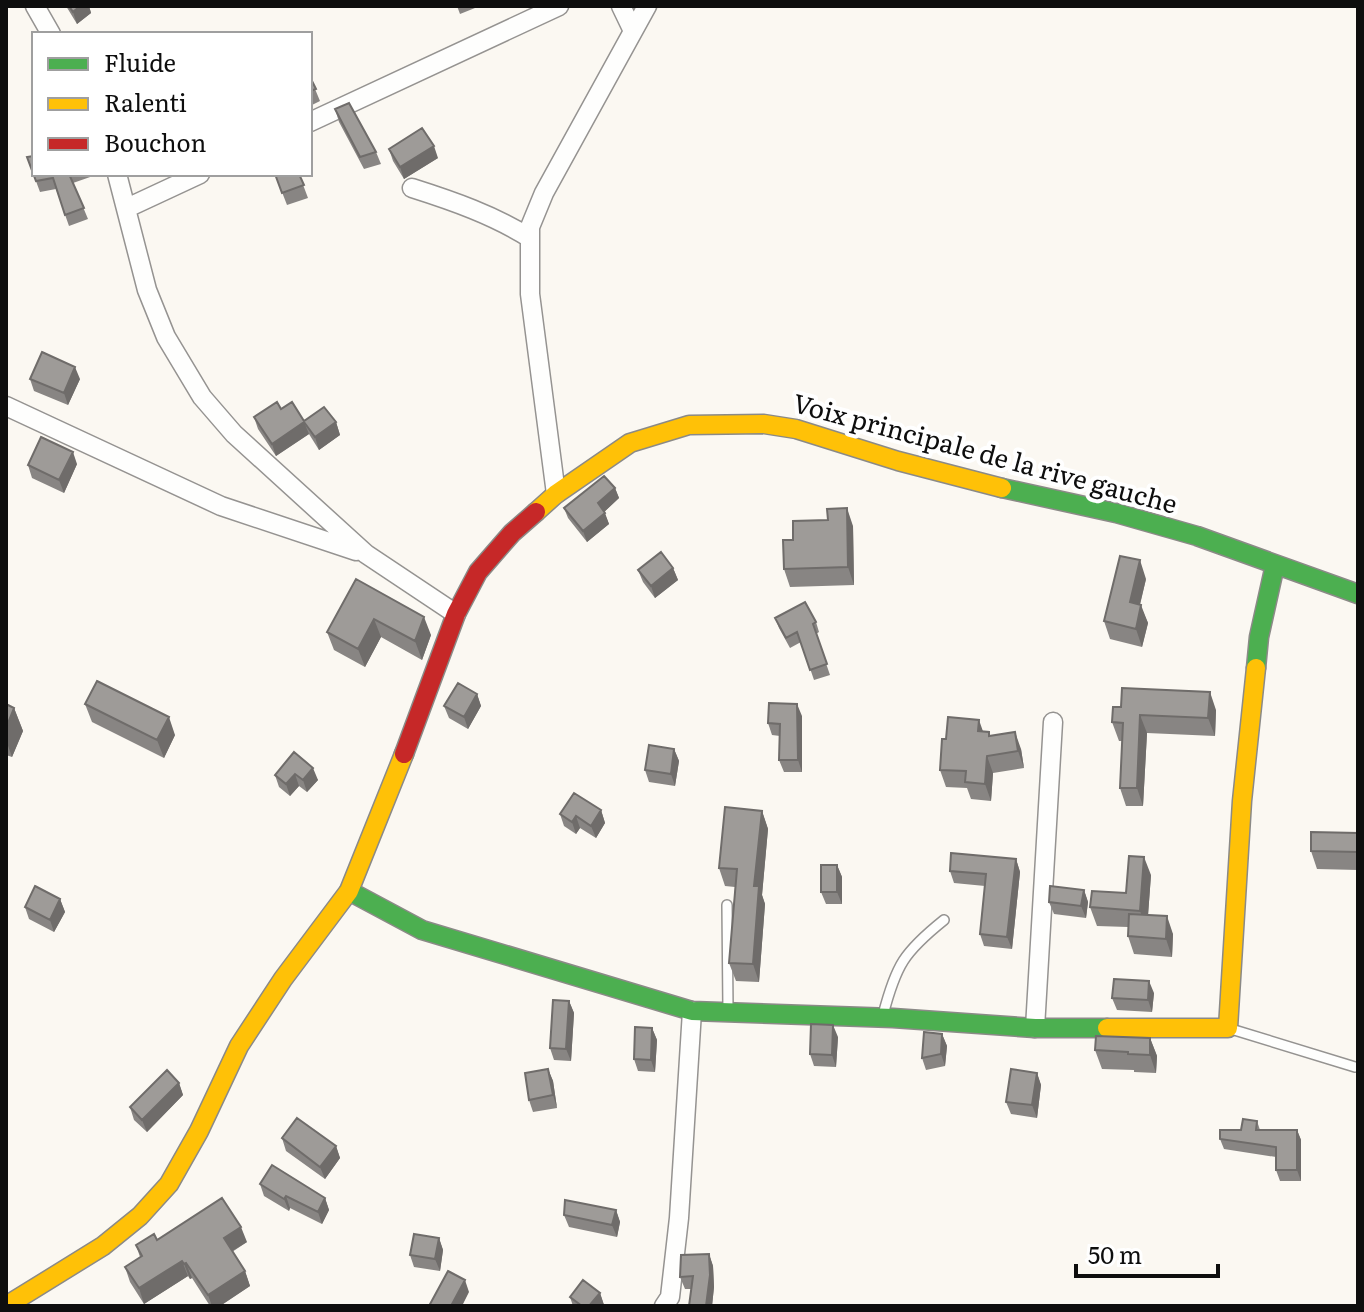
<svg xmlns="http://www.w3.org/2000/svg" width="1364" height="1312" font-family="Literata,serif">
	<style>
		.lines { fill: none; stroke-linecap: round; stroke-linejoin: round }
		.lane-casing { stroke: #959391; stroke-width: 12 }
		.street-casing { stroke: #959391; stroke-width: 21 }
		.fast-casing { stroke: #8b8a87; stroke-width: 21 }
		.slow-casing { stroke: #8b8a87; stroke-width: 21 }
		.jam-casing { stroke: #8b8a87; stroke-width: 21 }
		.lane { stroke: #fefefd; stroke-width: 9 }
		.street { stroke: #fefefd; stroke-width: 18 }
		.fast { stroke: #4caf50; stroke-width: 18 }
		.slow { stroke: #ffc107; stroke-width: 18 }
		.jam { stroke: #c62828; stroke-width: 18 }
		.wall { fill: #888583 }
		.shaded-wall { fill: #6f6c6a }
		.building { fill: #9e9b98; stroke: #6f6c6a; stroke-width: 2 }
		.labels { text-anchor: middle; stroke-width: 8; stroke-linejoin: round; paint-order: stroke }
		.street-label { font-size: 26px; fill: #0e0e0e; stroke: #fff }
	</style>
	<rect width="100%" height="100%" fill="#fbf8f2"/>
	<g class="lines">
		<defs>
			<path id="lane" d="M727,905L728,1010
				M883,1015C896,965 904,952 944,920
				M1231,1029L1355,1067"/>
			<path id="street" d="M35,6L51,34
				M621,6L633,31
				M310,122L559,6
				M117,174L147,290L166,337L202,397L234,434L366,554L456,614
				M412,188C453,201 493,215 530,238
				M127,208L200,174
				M6,406L221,506L356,551
				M556,494L530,294V227L544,193L647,6
				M1035,1028L1053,722
				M664,1306L670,1297L679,1218L692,1011"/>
			<path id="fast" d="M1002,488L1116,513L1197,536L1358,594
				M1256,668L1259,637L1275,565
				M349,891L422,930L692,1011L893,1018L1035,1028H1107"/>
			<path id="slow" d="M536,512L556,494L630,443L689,425L764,424L796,429L898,461L1002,488
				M1107,1028H1228L1242,801L1256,668
				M6,1306L103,1246L140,1216L169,1184L199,1131L239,1046L283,979L349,891L404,754"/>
			<path id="jam" d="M404,754L456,614L478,572L512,533L536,512"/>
		</defs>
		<use href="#lane" class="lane-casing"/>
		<use href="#street" class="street-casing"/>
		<use href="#fast" class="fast-casing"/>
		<use href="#slow" class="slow-casing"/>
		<use href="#jam" class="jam-casing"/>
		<use href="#lane" class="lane"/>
		<use href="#street" class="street"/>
		<use href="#fast" class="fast"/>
		<use href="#slow" class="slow"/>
		<use href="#jam" class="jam"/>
	</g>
	<path class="wall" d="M66,6H89L91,13L77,24Z
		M457,6H475V8L460,14Z
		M310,77L320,101L310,106Z
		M335,109L376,152L381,164L364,169L339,122Z
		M389,149L438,158L404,179L393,161Z
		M27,157L34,174H92L93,176L73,183L88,219L69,226L56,189L40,192Z
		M275,174H299L308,198L287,205Z
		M30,379H80L68,405L34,391Z
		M281,409L304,421L336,422L340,435L319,450L309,434L276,456L258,429L254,417Z
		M77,464L64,493L32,478L28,465Z
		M615,488L619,498L604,512L609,524L587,542L568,518L564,508Z
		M828,520L853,526L854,585L790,587L784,569L793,540Z
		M673,568L678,580L655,598L643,582L638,570Z
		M356,579L431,635L422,660L381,637L365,667L334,650L327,632Z
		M1146,579L1140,605L1148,623L1142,647L1110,639L1104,621Z
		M775,618L816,622L819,632L816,634L830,675L814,680L801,642L790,648L779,628Z
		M477,694L481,706L468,729L449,718L444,706Z
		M6,704L14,708L23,731L12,757L6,755Z
		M85,704L175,735L164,758L92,722Z
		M1113,707L1216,710L1215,736L1147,733L1143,806H1126L1120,788L1122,741H1119L1112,722Z
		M802,716V772H784L779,760L780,736L772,735L768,723Z
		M983,731L989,732L990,736L1021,749L1024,768L993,773L991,801L971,799L967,788L946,787L940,770L946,739Z
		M674,749L679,761L675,786L649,782L645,770Z
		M294,752L318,780L307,792L299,786L290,796L279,787L275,775Z
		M601,810L605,823L596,838L580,828L576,834L564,826L560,814Z
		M762,811L768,829L762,895L765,904L759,982L736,981L729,963L735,887L725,886L719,868Z
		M1358,833V870L1317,869L1311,851Z
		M1016,859L1020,872L1012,949L984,946L980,934L985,886L954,883L950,871Z
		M837,865L842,877V904H826L821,892Z
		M1151,875L1148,915L1173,934L1172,957L1134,954L1128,936V927L1097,926L1090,907L1126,893Z
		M1084,890L1088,902L1086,918L1054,914L1049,902Z
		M60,899L65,912L54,932L29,919L25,907Z
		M1154,993L1152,1012L1117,1010L1112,998Z
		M569,1001L574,1013L571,1061L554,1060L550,1048Z
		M652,1028L657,1040L655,1072L638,1071L634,1059Z
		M942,1034L947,1046L945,1066L926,1070L922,1058Z
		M838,1037L836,1067L814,1066L810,1054Z
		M1150,1038L1157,1056L1156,1073L1134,1072V1070L1102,1069L1095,1050Z
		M548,1069L553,1081L557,1108L533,1112L529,1100Z
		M1037,1073L1041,1085L1037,1118L1011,1114L1006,1102Z
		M179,1083L183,1095L147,1132L134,1120L130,1107Z
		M1257,1121L1260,1130H1297L1301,1140V1181H1280L1276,1170V1157L1224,1149L1220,1139Z
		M282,1138L336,1146L340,1158L325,1179L286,1151Z
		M260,1184L325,1198L329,1210L322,1224L290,1208L289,1211L264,1196Z
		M616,1210L620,1222L617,1237L569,1227L564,1215Z
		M439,1238L443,1250L440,1271L414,1267L410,1255Z
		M157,1240L247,1242L232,1252L245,1271L250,1286L220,1306H210L192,1278L190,1279L188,1276L144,1304L130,1282L125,1267L140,1257L136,1245Z
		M709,1254L713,1266L714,1287L712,1306H689L692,1289H685L680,1277Z
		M600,1293L604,1305L603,1306H573L570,1297Z"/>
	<path class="shaded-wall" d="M80,6H89L91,13L77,24L73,12Z
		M434,146L438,158L404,179L400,167Z
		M75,367L80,379L68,405L64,393Z
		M304,422L309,434L276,456L272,444Z
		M336,422L340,435L319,450L315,437Z
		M73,452L77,464L64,493L59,480Z
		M615,488L619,498L602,514L598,503Z
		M847,508L853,526L854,585L848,567Z
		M605,513L609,524L587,542L583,531Z
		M1140,560L1146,579L1136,620L1130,602Z
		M673,568L678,580L655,598L651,586Z
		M1141,605L1148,623L1142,647L1136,629Z
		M424,617L431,635L422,660L415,641Z
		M374,619L381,637L365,667L358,649Z
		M1210,692L1216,710L1215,736L1208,718Z
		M477,694L481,706L468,729L464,717Z
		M797,704L802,716V772L798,760Z
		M14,708L23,731L12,757L6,740V728Z
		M1140,715L1147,733L1143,806L1137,788Z
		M169,717L175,735L164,758L157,740Z
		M979,720L985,737L978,731Z
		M1015,732L1021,749L1024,768L1018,751Z
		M674,749L679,761L675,786L671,774Z
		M987,756L993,773L991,801L985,784Z
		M313,768L318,780L307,792L303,780Z
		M295,774L299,786L290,796L286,784Z
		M601,810L605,823L596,838L591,826Z
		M762,811L768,829L762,895L765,904L759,982L753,964L754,886Z
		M576,816L580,828L576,834L572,822Z
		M1144,857L1151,875L1147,929L1140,911Z
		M1016,859L1020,872L1012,949L1007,937Z
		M837,865L842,877V904L837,892Z
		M1084,890L1088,902L1086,918L1081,906Z
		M60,899L65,912L54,932L50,920Z
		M1167,916L1173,934L1172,957L1166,939Z
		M1149,981L1154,993L1152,1012L1148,1000Z
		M569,1001L574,1013L571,1061L566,1049Z
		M833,1025L838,1037L836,1067L832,1055Z
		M652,1028L657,1040L655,1072L651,1060Z
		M942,1034L947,1046L945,1066L941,1054Z
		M1150,1038L1157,1056L1156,1073L1150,1055Z
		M548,1069L553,1081L557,1108L553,1095Z
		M1037,1073L1041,1085L1037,1118L1032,1105Z
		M179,1083L183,1095L147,1132L142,1120Z
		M1297,1130L1301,1140V1181L1297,1170Z
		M336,1146L340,1158L325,1179L320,1167Z
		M286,1196L290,1208L289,1211L284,1199Z
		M325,1198L329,1210L322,1224L318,1212Z
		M616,1210L620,1222L617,1237L612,1225Z
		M241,1227L247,1242L229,1253L224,1238Z
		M439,1238L443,1250L440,1271L435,1259Z
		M709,1254L713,1266L714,1287L712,1306H706Z
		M182,1261L188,1276L144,1304L139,1288Z
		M186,1263L192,1278L190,1279L184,1264Z
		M245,1271L250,1286L220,1306H212L208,1295Z
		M465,1280L469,1292L462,1306H451Z
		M600,1293L604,1305L603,1306H589Z"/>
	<path class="building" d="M69,6H80L73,12Z
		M310,77L316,89L310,91Z
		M349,103L376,152L360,157L335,109Z
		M422,128L434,146L400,167L389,149Z
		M34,156V174H69L84,208L65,215L53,178L36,181L27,157Z
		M275,174H299L304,185L282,193Z
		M42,352L75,367L64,393L30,379Z
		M277,402L281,409L292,402L304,421L324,407L336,422L315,437L304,422L272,444L254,417Z
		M41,437L73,452L59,480L28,465Z
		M604,476L615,488L598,503L605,513L583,531L564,508Z
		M847,508L848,567L784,569L783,540H793V521L828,520L827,509Z
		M661,552L673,568L651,586L638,570Z
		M1120,556L1140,560L1130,602L1141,605L1136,629L1104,621Z
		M356,579L424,617L415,641L374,619L358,649L327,632Z
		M805,602L816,622L813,624L827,664L810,670L797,632L786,638L775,618Z
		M97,681L169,717L157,740L85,704Z
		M458,683L477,694L464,717L444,706Z
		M1122,688L1210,692L1208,718L1140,715L1137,788H1120L1123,723L1112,722L1113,707H1121Z
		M769,703L797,704L798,760H779L780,724L768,723Z
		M6,704L14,708L6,728Z
		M948,717L979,720L978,731L989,732V736L1015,732L1018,751L987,756L985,784L965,782L966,771L940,770L942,739H946Z
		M649,745L674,749L671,774L645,770Z
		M294,752L313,768L303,780L295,774L286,784L275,775Z
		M574,793L601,810L591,826L576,816L572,822L560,814Z
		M725,807L762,811L754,886H759L753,964L729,963L737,869L719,868Z
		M1311,832L1358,833V852L1311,851Z
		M951,853L1016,859L1007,937L980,934L986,874L950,871Z
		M1129,856L1144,857L1140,911L1090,907L1092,891L1126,893Z
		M821,865H837V892H821Z
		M35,886L60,899L50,920L25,907Z
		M1050,886L1084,890L1081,906L1049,902Z
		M1129,914L1167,916L1166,939L1128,936Z
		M1114,979L1149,981L1148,1000L1112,998Z
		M553,1000L569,1001L566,1049L550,1048Z
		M811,1024L833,1025L832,1055L810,1054Z
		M635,1027L652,1028L651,1060L634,1059Z
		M924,1032L942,1034L941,1054L922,1058Z
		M1096,1036L1150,1038V1055L1128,1054V1052L1095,1050Z
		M548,1069L553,1095L529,1100L525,1073Z
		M1011,1069L1037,1073L1032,1105L1006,1102Z
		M167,1070L179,1083L142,1120L130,1107Z
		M297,1118L336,1146L320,1167L282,1138Z
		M1243,1119L1257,1121L1256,1130H1297V1170H1276V1147L1220,1139V1130H1241Z
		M272,1165L325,1198L318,1212L286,1196L284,1199L260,1184Z
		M222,1198L241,1227L224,1238L245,1271L208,1295L186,1263L184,1264L182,1261L139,1288L125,1267L142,1256L136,1245L154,1234L157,1240Z
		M565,1200L616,1210L612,1225L564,1215Z
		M414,1234L439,1238L435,1259L410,1255Z
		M709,1254L710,1275L706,1306H689L693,1276L680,1277L681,1255Z
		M448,1271L465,1280L451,1306H429Z
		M583,1280L600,1293L589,1306H582L570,1297Z"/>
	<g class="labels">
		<g class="street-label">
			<text transform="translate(985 454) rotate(15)" y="9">Voix principale de la rive gauche</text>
		</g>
	</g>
	<rect width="1364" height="1312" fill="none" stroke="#0e0e0e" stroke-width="16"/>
	<rect x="32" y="32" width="280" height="144" fill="#ffffff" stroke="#9f9f9f" stroke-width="2"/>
	<rect x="48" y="58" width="40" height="12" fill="#4caf50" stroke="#9f9f9f" stroke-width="2"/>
	<text x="104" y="72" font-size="24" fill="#0e0e0e">Fluide</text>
	<rect x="48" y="98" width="40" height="12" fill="#ffc107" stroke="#9f9f9f" stroke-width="2"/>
	<text x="104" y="112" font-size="24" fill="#0e0e0e">Ralenti</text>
	<rect x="48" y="138" width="40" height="12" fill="#c62828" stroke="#9f9f9f" stroke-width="2"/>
	<text x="104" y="152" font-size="24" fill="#0e0e0e">Bouchon</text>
	<path d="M1076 1264v12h142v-12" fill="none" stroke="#0e0e0e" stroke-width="4"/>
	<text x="1088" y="1264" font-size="24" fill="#0e0e0e" stroke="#ffffff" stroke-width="6" paint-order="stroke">50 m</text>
</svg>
